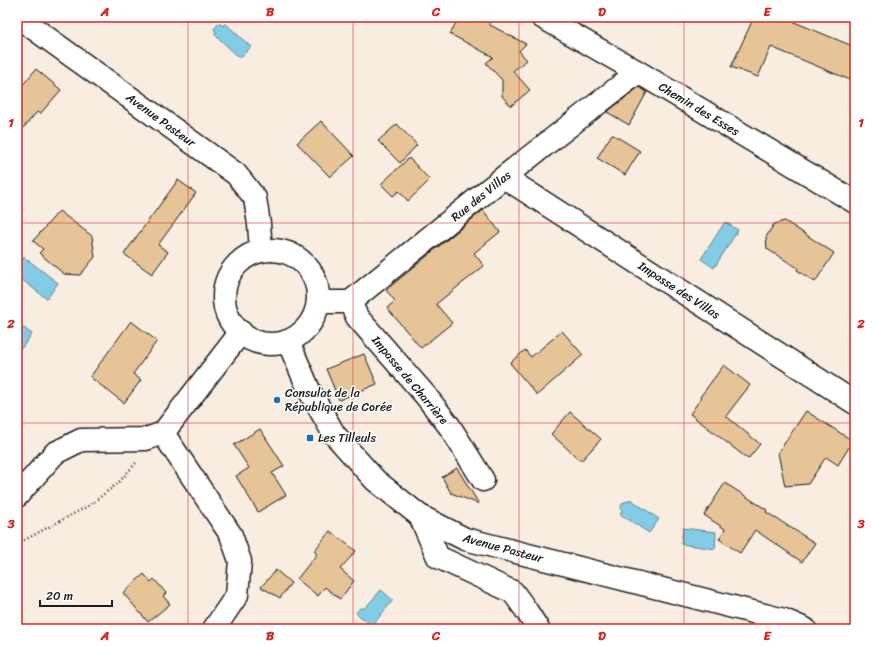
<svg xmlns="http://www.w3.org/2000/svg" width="872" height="646" font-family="Sriracha,sans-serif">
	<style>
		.water { fill: #84cbe5; stroke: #5a8595 }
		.building { fill: #e6c497; stroke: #1c1c1c }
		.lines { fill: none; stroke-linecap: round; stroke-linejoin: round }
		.minor-casing { stroke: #1c1c1c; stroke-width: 25 }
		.major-casing { stroke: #1c1c1c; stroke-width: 25 }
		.path { stroke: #1c1c1c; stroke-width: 2.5; stroke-dasharray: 1 3; stroke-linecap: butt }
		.minor { stroke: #fff; stroke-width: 22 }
		.major { stroke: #fff; stroke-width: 22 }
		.grid { fill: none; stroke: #d62828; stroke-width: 1; stroke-opacity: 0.55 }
		.poi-dot { fill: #1f6fb2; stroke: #fff; stroke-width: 1.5 }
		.labels { text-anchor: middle; stroke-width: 3; stroke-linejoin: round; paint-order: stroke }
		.street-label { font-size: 12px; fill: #1c1c1c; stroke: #fff }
		.poi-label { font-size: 12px; fill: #1c1c1c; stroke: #fff; text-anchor: start }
		.neatline { fill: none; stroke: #d62828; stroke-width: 1.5 }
		.grid-label { font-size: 13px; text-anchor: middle; font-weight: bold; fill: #d62828 }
	</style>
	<rect width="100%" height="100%" fill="#f8ede0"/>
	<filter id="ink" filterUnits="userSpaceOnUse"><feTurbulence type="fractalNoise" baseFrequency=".025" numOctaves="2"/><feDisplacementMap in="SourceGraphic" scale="8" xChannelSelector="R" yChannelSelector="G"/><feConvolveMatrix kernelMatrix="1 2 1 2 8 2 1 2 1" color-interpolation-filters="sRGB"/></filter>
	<g filter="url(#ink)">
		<path class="water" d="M219,23L223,26L225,23L251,47L240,58L214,34L216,32L214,29Z
			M725,222L738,230L714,268L701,259Z
			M24,257L58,283L47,299L17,276V266Z
			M17,323L32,334L21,349L17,346Z
			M630,499L659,519L649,533L620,514L622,512C620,507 621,505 624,502L629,501Z
			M683,528L716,532L715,549L681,544Z
			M381,590L393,600L372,626L356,613L360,608H365Z"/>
		<path class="building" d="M459,17H479L490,22V25L526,44L519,51L527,60L513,71L530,90L511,106L502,96V80L486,63L493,57L450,34Z
			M754,17H782L855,47V82L771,47L758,77L731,67Z
			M36,69L61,90L40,114L37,112L17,135V92Z
			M639,87L647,92L629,125L607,112Z
			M321,121L354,156L330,177L297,143Z
			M397,124L417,145L400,163L378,141Z
			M612,134L640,151L625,175L597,158Z
			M409,158L430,180L408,201L399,191L393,196L381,184Z
			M178,180L196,193L158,245L168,252L152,274L124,254Z
			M483,210L500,232L474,253L484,266L436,304L452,323L421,348L387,308L395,301L386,290Z
			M59,211L92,236L95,257L80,275L64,274L39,253L43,249L33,241Z
			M785,221L834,253L815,282L797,270L798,268L767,249L766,237L774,224Z
			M131,321L157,341L133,374L141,380L124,403L90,377Z
			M562,331L583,355L537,395L510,363L525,350L531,357Z
			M364,354L377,384L339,400L326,369Z
			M724,365L750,385L726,416L760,444L748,459L690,414L701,398L700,397Z
			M806,411L853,441L838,465L826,457L808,484L785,486L778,453Z
			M570,412L601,439L581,461L551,434Z
			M260,429L284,466L272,473L286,495L258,512L236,476L249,468L234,445Z
			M457,468L479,504L451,493L442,477Z
			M725,483L767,510L766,512L815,543L802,562L755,530L740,553L719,539L725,529L704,515Z
			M330,531L356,551L340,569L354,581L340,599L325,587L318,596L297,579L317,554L314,551Z
			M276,570L291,583L280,598L261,587Z
			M144,574L151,582L154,579L166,593L163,596L170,604L148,622L123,593Z"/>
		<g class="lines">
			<defs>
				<path id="minor" d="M542,17L638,72L855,202
					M504,177L855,403
					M318,302H350L504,177L638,72
					M350,302L357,317L426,396L450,427L483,480
					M163,433L231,535L240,561L237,595L214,629
					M17,496L55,453L81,440L146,439L163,433L241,332
					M420,516L438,557L513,592L526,610L538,629"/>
				<path id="major" d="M17,19L29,25L236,174L255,198L259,224L261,251
					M224 297a47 47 0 1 1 94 0a47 47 0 1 1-94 0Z
					M288,341L309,390L334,434L375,480L420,516L465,539L784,620L805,629"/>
			</defs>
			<use href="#minor" class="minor-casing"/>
			<use href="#major" class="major-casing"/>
			<path class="path" d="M17,544L90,505L118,483L136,463"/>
			<use href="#minor" class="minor"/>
			<use href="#major" class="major"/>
		</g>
	</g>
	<path class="grid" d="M188,17V629M353,17V629M519,17V629M684,17V629M17,223H855M17,423H855"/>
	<g class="poi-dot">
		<circle cx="277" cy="400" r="4"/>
		<rect x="306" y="434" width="8" height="8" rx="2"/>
	</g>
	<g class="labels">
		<g class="street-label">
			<text transform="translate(699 109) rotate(31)" y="4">Chemin des Esses</text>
			<text transform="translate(161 120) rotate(36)" y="4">Avenue Pasteur</text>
			<text transform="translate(481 196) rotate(-39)" y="4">Rue des Villas</text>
			<text transform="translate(679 290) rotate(33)" y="4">Impasse des Villas</text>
			<text transform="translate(410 380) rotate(50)" y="4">Impasse de Charrière</text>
			<text transform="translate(503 548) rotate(15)" y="4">Avenue Pasteur</text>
		</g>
		<g class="poi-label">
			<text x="285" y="397">Consulat de la<tspan x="285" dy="14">République de Corée</tspan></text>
			<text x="318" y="442">Les Tilleuls</text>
		</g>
	</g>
	<rect width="872" height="646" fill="none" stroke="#fff" stroke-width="44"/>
	<path d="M40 600v6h72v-6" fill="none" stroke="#1c1c1c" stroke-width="2"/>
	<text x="46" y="600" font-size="12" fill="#1c1c1c" stroke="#ffffff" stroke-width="3" paint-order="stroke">20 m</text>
	<rect x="22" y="22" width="828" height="602" class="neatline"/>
	<g class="grid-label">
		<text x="105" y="16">A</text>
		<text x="270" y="16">B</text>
		<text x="436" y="16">C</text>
		<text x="602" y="16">D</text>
		<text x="767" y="16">E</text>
		<text x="11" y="127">1</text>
		<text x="861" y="127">1</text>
		<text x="11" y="328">2</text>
		<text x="861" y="328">2</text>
		<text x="11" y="528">3</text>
		<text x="861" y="528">3</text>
		<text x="105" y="640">A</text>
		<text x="270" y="640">B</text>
		<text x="436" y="640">C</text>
		<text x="602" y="640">D</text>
		<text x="767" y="640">E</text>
	</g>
</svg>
